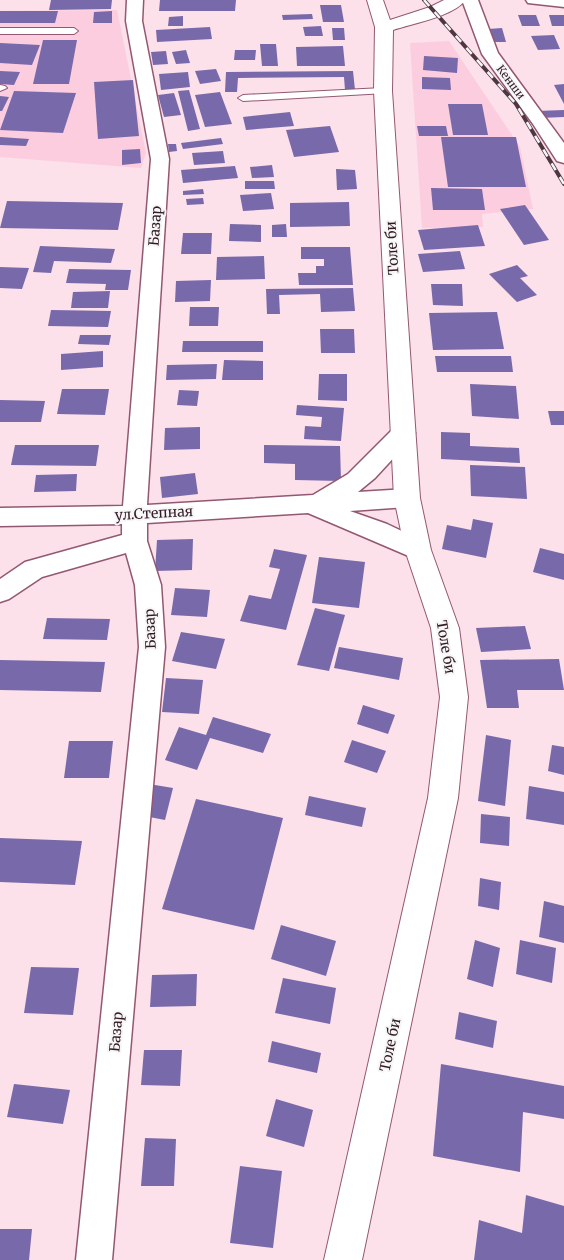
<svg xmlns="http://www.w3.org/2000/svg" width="564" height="1260" font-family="Merriweather,serif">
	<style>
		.built { fill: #fccddf }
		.building { fill: #7869aa }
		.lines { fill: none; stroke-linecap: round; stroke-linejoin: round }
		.lane-casing { stroke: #935871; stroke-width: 2 }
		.street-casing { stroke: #935871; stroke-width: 3 }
		.secondary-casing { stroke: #935871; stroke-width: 2 }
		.lane { fill: #fff; fill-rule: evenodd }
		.street { fill: #fff; fill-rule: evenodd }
		.secondary { fill: #fff; fill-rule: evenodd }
		.rail-casing { stroke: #4f3741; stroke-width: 4 }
		.rail { stroke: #f6f6f6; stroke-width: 2.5; stroke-dasharray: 8; stroke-linecap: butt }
		.labels { text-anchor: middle; stroke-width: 4; stroke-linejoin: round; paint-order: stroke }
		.far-street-label { font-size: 11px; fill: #321a24; stroke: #f6f6f6 }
		.street-label { font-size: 14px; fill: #321a24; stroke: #f6f6f6 }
	</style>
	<rect width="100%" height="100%" fill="#fce0ea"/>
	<path class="built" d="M117,10L146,153L141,168L0,157V11Z
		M449,41L520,147L533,209L482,214L483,227L422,228L410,43Z"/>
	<path class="building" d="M51,0H112L111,9L49,10Z
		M160,0H236L235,11H159Z
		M320,5H341L344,22H323Z
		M0,11H58L55,23H0Z
		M112,11V23H93L94,12Z
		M312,14L313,19L283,20L282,15Z
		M518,15H536L540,26H522Z
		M549,15H564V26H552Z
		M183,16V26H168L169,17Z
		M321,26L323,36H305L303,27Z
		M210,27L212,39L157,42L156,30Z
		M332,28H344L345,40H333Z
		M502,28L506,42H492L488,29Z
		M554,35L560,49L538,50L531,36Z
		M43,40H77L69,84H33Z
		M0,43L40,45L32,65L0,63Z
		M260,44H276L278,66H262Z
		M343,46L345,66H297L296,47Z
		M186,50L190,63L176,64L172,52Z
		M235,50H256L255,60H234Z
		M166,51L168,64L153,65L151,52Z
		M424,56L458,58L457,73L423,70Z
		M216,69L221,81L200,84L195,71Z
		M0,71L20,72L14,85L0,84Z
		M353,71L355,90H345L344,77L238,78L237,92H225L226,72Z
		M188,72L190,87L161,90L159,74Z
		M422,77L450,78L451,90L422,89Z
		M133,80L139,136L98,139L94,82Z
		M564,84V104L554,85Z
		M189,90L200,129L188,131L178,91Z
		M14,91L76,93L63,133L0,130Z
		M220,92L232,124L205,127L195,95Z
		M174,93L181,115L164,117L158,95Z
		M0,96L9,97L2,111H0Z
		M448,104H482L488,135H453Z
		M564,110V117L539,118L536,111Z
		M290,112L294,126L246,130L243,117Z
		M330,126L339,152L294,157L286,130Z
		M417,126H446L448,136H419Z
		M0,137L29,139L26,146L0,145Z
		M441,137H516L526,187H448Z
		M221,138L223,144L183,149L181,143Z
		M168,144H176L177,151L169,152Z
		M140,149L141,163L122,165V150Z
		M223,151L225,163L194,165L192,153Z
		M272,165L274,177L252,178L250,167Z
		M235,166L238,178L183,183L181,170Z
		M336,169L355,170L357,189L337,190Z
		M245,181H274L275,189H245Z
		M431,188L482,189L485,210H433Z
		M203,189L204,194L183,195V191Z
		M271,193L274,209L243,211L240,195Z
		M203,198L204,204L187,205L186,199Z
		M7,201L123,203L118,230L0,228Z
		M349,202L350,226L290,227V203Z
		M525,205L549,240L524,245L500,209Z
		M230,224L261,225V242L229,241Z
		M286,224L287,237H272V225Z
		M478,225L485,246L424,250L418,230Z
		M183,233H212L211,254H181Z
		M40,246L115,249L111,263L54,261L51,273L33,272Z
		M301,247H350L353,285H299L298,273H316V266H324V259H301Z
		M460,251L465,269L423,272L418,254Z
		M264,256L265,279L216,280L217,257Z
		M517,265L528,276L520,278L537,295L517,302L489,274Z
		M0,267L29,268L22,289L0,288Z
		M69,269L131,270L128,290H105L106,284L66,283Z
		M211,280L210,301L175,302L176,281Z
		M431,284H462L463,306L433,305Z
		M353,288L355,311L321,312L320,294L279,295L280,314H267L266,289Z
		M110,291L108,308H71L73,292Z
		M190,307H219L218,326H189Z
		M51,310L111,311L108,327L48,326Z
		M497,312L504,349L433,350L429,313Z
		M320,329H354L355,353H321Z
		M80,335H111L109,345L78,344Z
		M183,341H263V352H182Z
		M103,351V367L61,370V354Z
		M435,356H511L513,372H437Z
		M224,360L263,361V380H222Z
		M217,364L216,379L166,380L167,365Z
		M319,374H347V401L318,400Z
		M470,384L516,386L519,419L472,416Z
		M62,389H109L105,415L57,414Z
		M179,390L199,391L197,406L177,405Z
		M0,400L45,401L41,422H0Z
		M297,405L344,408L341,441L304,439L305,426L321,427L322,417L296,415Z
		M548,411H564V425H551Z
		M200,427V449L164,450L165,428Z
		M441,432L470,433V446L519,448L520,463L441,459Z
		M15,445H99L96,466L11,465Z
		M264,445L340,446L341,481L295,480V464L264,463Z
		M470,465L525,467L527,499L471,496Z
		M195,473L198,494L162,498L160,477Z
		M77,474L76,491L34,492L36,475Z
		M473,519L493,523L486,558L442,549L447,525L471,530Z
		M193,539L192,570L155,571L157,540Z
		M540,548L564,554V580L533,572Z
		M274,549L307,555L286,630L240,621L249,595L271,599L280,569L269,567Z
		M319,557L365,562L359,608L312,603Z
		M175,588L210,590L207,617L171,615Z
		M315,608L345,615L329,671L297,665Z
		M47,618L110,619L107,640L43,639Z
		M525,626L531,649L481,652L476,628Z
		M181,632L225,639L216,669L172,661Z
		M339,647L403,658L399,680L334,668Z
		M559,659L564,690H517L519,708H487L480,660Z
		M0,660L105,662L101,692L0,690Z
		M166,678L203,680L199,714L162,712Z
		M363,705L395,715L388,734L357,724Z
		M213,717L271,734L263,753L210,738L197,770L165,760L179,727L206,735Z
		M486,735L511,740L505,806L478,801Z
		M352,740L386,751L377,773L344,762Z
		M69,741H113L109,778H64Z
		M552,745L564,747V775L548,771Z
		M149,784L173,788L165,820L139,815Z
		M529,786L564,792V825L526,819Z
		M309,796L366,808L362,827L305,815Z
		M196,799L283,818L254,930L162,909Z
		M481,814L510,817L509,846L480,843Z
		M0,838L82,841L75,885L0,882Z
		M480,878L501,882L499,910L478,906Z
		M544,901L564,906V943L539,937Z
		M281,925L336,941L326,976L271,959Z
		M475,940L500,948L493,987L467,979Z
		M520,940L556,948L552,983L516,974Z
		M31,967L79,968L73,1015L24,1013Z
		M197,974L196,1006L150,1007L152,975Z
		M283,978L336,988L330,1024L275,1013Z
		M459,1012L497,1021L493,1048L455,1039Z
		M272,1041L321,1053L317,1073L268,1062Z
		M144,1050H182L180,1086L141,1085Z
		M441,1064L564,1086V1119L523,1112L520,1172L433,1156Z
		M14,1084L70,1090L63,1124L7,1117Z
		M276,1099L313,1110L304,1147L266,1136Z
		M145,1138L176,1139L174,1186H141Z
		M240,1166L282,1171L273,1248L230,1243Z
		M526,1195L564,1206V1260H474L479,1220L522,1233Z
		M0,1229H32L29,1260H0Z"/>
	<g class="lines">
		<defs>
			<path id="lane" d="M0,28H74L78,31L74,34H0Z
				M0,85L5,86L7,88L0,91Z
				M383,88L386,89V93L243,101L238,98L243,95Z"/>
			<path id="street" d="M127,0H143L142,21L169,159L147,505L313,495L348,474L395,427L403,425L411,427L415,433L411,439L375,478L358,492L407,489L416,492L419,498L416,504L407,507L350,511L387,524L427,543L430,550L427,557L418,560L308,513L147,523V541L161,585L165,647L112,1260H76L139,647L135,585L126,553L42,577L9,599L0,602V579L25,562L122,535V524L0,526V508L123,506L151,159L126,21Z
				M462,0H478L498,53L564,143V163L557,161L533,124L482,54Z
				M526,0H564V7L528,3Z"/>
			<path id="secondary" d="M367,0H383L390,20L430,7L444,0H465C455,16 411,24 393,30L392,91L420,498L431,550L459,628L468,697L458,798L362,1260H324L428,798L440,697L431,628L405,550L394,498L374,91L375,27Z"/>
		</defs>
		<use href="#lane" class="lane-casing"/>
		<use href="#street" class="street-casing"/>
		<use href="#secondary" class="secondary-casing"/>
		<use href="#lane" class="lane"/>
		<use href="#street" class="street"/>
		<use href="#secondary" class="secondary"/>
		<defs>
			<path id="rail" d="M424,0L516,104L564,184"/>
		</defs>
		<use href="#rail" class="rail-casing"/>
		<use href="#rail" class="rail"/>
	</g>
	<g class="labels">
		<g class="far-street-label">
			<text transform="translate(511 82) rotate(53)" y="4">Кенши</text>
		</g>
		<g class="street-label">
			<text transform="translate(155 226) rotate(-86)" y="5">Базар</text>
			<text transform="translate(392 248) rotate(-93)" y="5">Толе би</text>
			<text transform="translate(154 513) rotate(-3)" y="5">ул.Степная</text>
			<text transform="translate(150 629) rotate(-92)" y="5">Базар</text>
			<text transform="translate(446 647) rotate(80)" y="5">Толе би</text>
			<text transform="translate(116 1032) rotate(-85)" y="5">Базар</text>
			<text transform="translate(390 1045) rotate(-78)" y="5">Толе би</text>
		</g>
	</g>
</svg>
